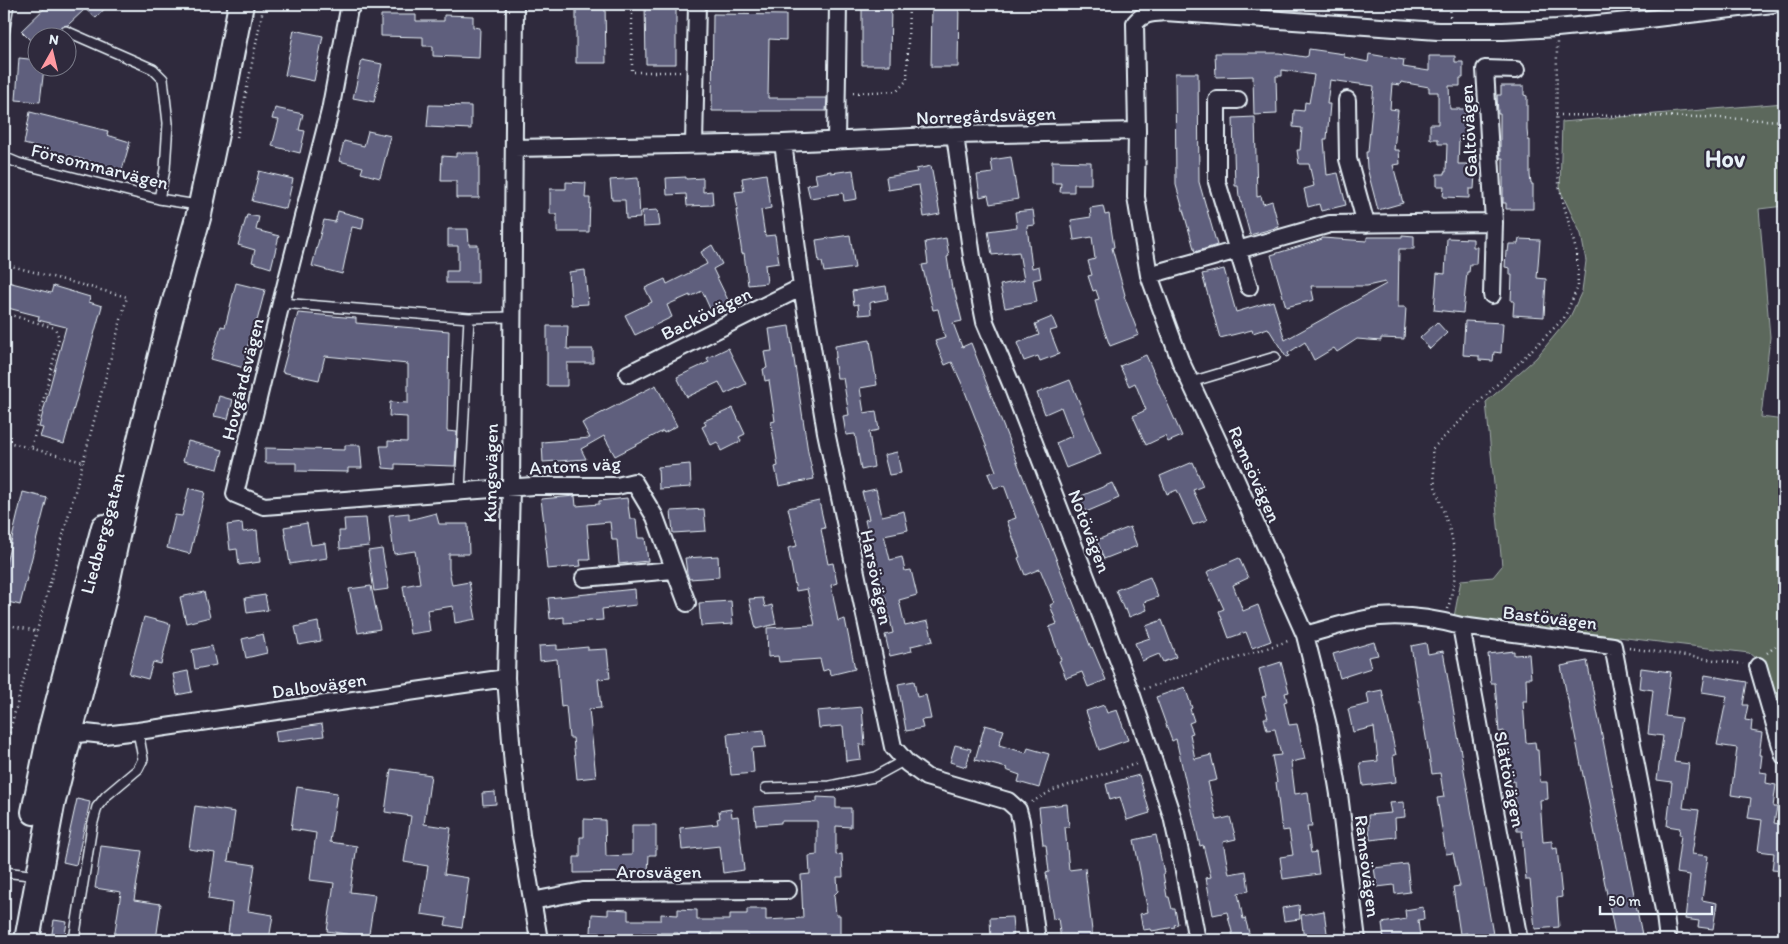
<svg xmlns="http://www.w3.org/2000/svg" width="1788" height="944" font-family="Itim,sans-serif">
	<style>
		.green { fill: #5b675c; stroke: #a2acaa }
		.building { fill: #5e5f7d; stroke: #e8f1f8 }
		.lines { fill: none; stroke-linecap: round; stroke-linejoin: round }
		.lane-casing { stroke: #e8f1f8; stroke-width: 12 }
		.street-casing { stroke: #e8f1f8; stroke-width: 20 }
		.secondary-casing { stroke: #e8f1f8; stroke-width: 28 }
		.path { stroke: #e8f1f8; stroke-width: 2.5; stroke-dasharray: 1 4; stroke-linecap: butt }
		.lane { stroke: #2f2a3d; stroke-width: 9 }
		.street { stroke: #2f2a3d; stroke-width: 16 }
		.secondary { stroke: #2f2a3d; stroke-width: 24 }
		.labels { text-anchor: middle; stroke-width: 4.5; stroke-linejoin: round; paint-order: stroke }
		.street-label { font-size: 19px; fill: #e8f1f8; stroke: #2f2a3d }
		.district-label { font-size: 24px; font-weight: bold; fill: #e8f1f8; stroke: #2f2a3d }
	</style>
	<rect width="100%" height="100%" fill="#2f2a3d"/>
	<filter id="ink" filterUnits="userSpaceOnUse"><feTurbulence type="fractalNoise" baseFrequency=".02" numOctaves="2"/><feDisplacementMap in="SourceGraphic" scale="10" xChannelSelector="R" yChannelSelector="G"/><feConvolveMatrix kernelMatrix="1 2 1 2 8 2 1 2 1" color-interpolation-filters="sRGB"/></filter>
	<g filter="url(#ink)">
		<path class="green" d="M1784,103V206L1759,209L1770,337L1761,417L1784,420V728L1768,669L1749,653L1454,617L1461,580L1493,577L1502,566L1486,402L1536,358L1570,317L1582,291L1586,261L1581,234L1560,190L1562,122Z"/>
		<path class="building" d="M49,4H109L96,18L85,9L68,25L62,26L60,32L54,38H38V48L21,31Z
			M576,4H605L606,63H576Z
			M645,4H676V64H646Z
			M862,4H891L890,65H862Z
			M932,4H959L958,67H931Z
			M713,14L786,15V40L769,39L768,98H827L826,111H712Z
			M381,15H416V21H444V15L473,16V27L480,28L479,58L433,56V46H423V37L381,36Z
			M294,30L323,36L314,81L285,75Z
			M1309,49L1344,54V57L1368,62L1369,54L1404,60L1403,67L1429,71V56H1455V62H1463V78H1460V86H1449L1450,109H1465V116H1472L1471,132H1468V139H1459L1458,164H1468V172L1475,173L1474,189H1469V198L1443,197L1444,186H1437V174H1444V172H1446L1447,144H1438V139H1430V124H1438V92H1429V87L1401,82L1400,85L1392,84L1390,109L1398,110L1394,150H1399L1400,164L1393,165L1403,203L1378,210L1367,168L1366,152H1368L1374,86L1330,80L1327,104H1330L1327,139H1324L1327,175L1338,173L1346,205L1321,211L1319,204L1308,207L1304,189L1314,186L1309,164H1299L1297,150H1300L1302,128L1293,127L1294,110L1304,111L1305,102L1309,103L1314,75L1282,70V76H1276L1277,114L1254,115L1253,76L1216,77L1215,53H1279L1305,57L1308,56Z
			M19,58L38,60V68H44L40,102L16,100Z
			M362,60L382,64L374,102L353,98Z
			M1175,73H1198L1199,182L1217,245L1195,252L1176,185Z
			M1501,86H1524V95L1527,96V130L1528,140H1530V175L1531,184H1533V209H1506V203H1503V158H1500V114H1498L1497,95H1501Z
			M429,105L471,106V129L427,127Z
			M275,108L303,114L299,130L305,131L300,153L272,146L279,120L272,119Z
			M30,112L108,131L107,135L130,142L122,170L24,144Z
			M1255,117L1257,197L1261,196L1263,204L1272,201L1279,227L1250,235L1240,197H1239L1238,186H1235L1233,118Z
			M368,131L391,136L380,178L361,173L363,167L339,161L344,141L364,146Z
			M456,153H479V198H456V181H441L442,156L456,157Z
			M1011,157L1018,199L990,204L988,195L980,197L977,175L993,173L991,160Z
			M1052,161L1091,162V184H1074V192H1060L1061,183H1052Z
			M931,166L940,214L924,217L919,185L888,190L886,177L917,172L916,169Z
			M853,170L857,199L844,201L843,193L810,198L807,185L817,183L815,174L831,171V173Z
			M259,171L293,179L286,209L252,201Z
			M766,174L771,208L761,210L765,236L775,235L779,263L765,265L767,283L748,285L744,253L742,254L740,240H741L736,210H738L735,192L744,191L742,178Z
			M686,177V179L703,178V192L712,191L713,205L687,206L686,194L667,195L666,178Z
			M638,178L640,218L626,219L625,200H612L610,180Z
			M566,182L586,183L585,198H590L589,232H557V214H550V189H566Z
			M1103,206L1105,215L1109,214L1114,247L1112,248L1125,295L1124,296L1139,335L1110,346L1099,316L1095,300L1099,299L1096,290L1093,291L1088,276L1092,275L1088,261L1095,259L1092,237L1074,240L1071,220L1091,217L1090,208Z
			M658,210L660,226L643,227L642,211Z
			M1033,210L1035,225L1027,226L1032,268L1039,266L1041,278L1033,280L1037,302L1005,308L1000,285L1024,280L1019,252L992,255L988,231L1017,227L1015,212Z
			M338,211L364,218L362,229L352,227L342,274L312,266L324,220L335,222Z
			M247,215L259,217L256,230L279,236L271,268L252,262L255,250L238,245Z
			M448,229H468L469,245H478V283H446V271H458V246H448Z
			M850,235L855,268L824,272L822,262H819L816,240Z
			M1402,235L1414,236V249H1399L1398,307H1406L1404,339L1381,338V341L1357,339L1337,352L1334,348L1314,360L1305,342L1288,353L1289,356L1286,357L1268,328L1253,333L1252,330L1220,338L1202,274L1224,269L1236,312L1273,301L1285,340L1386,284L1385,282L1367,286H1311L1314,300L1286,307L1271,255L1304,245L1322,239V238L1367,241V237H1402Z
			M946,238L949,256L947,257L952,289H954L962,321L953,323L962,347L971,343L1047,539L1048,538L1091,648L1092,647L1106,680L1088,687L1082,672L1066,678L1059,661L1061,660L1049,627L1057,624L1050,605L1054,603L1040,569L1025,575L1018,558L1020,557L1007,521L1016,518L1004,485L994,488L988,474L996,471L962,384L952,362L945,365L935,341L945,338L938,309L933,310L922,265L928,264L925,242Z
			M1447,238L1473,239V247H1477L1476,264H1470L1469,272H1467L1463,313L1434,310L1437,273L1445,274Z
			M1519,239L1540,240L1537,278L1546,279L1544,317L1513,315L1514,301H1511L1512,275H1510V268L1505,267L1506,251L1508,252L1509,244H1518Z
			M712,245L722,264L713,269L729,302L711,311L702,291L690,297V295L667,305L672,317L635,335L625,315L652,302L645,288L665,279L667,284L707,264L701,252Z
			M585,270L588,304L571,305L569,272Z
			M4,281L51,293L53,286L90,297L89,302L102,306L64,444L40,437L43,428L39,427L66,327L38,320L39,316L4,307Z
			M236,283L265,290L257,321H255L247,349L249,350L244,368L211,359L221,326L225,327Z
			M886,286L888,299L872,302L870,303L871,314L859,315L858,304L854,305L852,291Z
			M298,313L356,318V323L449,331L447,431L457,432L455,466L395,464V469L383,468L380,446H388V441L407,442V417L389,416L390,402L408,403V364L325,356L319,380L282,372Z
			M1052,317L1057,329L1050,331L1059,354L1040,361L1038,356L1024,361L1017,343L1039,335L1035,324Z
			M1465,321L1503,323L1501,353L1494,352L1493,361L1479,360V356L1463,355Z
			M1437,322L1447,333L1430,349L1420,338Z
			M547,326H568L567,349H593V363H567V386H547Z
			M789,326L808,452L814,479L779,486L775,467L778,466L771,422L775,421L769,380L765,381L763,369L767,368L764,352L772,351L769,329Z
			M870,340L877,385L860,388L864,413L876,411L879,430L869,432L874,467L861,470L855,434L846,435L843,416L849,415L843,378H837L834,358L836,357L835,346Z
			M728,348L746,384L725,394L719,382L687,397L677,377L709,362L707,358Z
			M1146,355L1182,436L1168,442L1165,436L1146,445L1133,416L1146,410L1135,383L1129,386L1120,366Z
			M1070,380L1101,454L1066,468L1056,443L1072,436L1061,407L1045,414L1037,393Z
			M656,385L677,426L664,433L663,431L615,456L604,436L581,449L586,459L543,462L542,442L590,438L582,423Z
			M219,396L233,400L228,419L214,416Z
			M733,408L745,434L739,437L741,441L721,451L717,442L711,445L702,427L706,425L704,421Z
			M188,441L223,450L218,469L183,461Z
			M345,445H360L362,468H348V472L296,471V463H265V448L345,450Z
			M897,452L901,473L889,475L884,455Z
			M1193,462L1203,486L1193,490L1207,520L1193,525L1177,490L1167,494L1160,476Z
			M690,464L691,487L659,489L658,467Z
			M1112,483L1119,498L1086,512L1079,497Z
			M189,488L205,492L190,554L167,548L175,515L182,516Z
			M876,489L882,516L904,511L908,530L884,535L890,560L902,557L905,571L911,570L917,595L899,600L905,626L928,621L933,641L911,646L912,651L890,656L885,635L893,633L885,596L881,597L877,578H878L865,520L869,519L862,492Z
			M23,492L47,498L20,605L4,601V572Z
			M575,496L576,506L599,504V501L627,498L630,519H636L638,538H645L648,561L619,564L617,540H612L610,522L587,524L590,560H580L581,566L547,569L545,548H547L541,499Z
			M819,501L825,528L821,529L828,564L833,563L837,583L831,585L838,621L845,619L855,669L830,675L829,669L823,671L820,659L779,662L778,656L768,657L767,628L815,625L807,589L796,591L788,548L797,546L788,508Z
			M704,509L706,531L673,533L671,511Z
			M409,513V520L436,513L439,524H468L469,554H449V569L452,585L469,582L476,619L455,623L453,606L427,610L430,631L410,634L403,586L420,583L415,551L394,554L389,515Z
			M366,518L369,546L340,549L339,531H345L344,519Z
			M242,523L243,532L257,530L260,562L239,565L237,549L230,550L227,525Z
			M307,523L311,545L325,543L327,558L290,564L284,527Z
			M1130,527L1137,546L1104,559L1097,540Z
			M382,549L389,589L374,591L368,551Z
			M718,556L719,577L689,579L687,573L685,558Z
			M1239,558L1248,578L1233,585L1243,611L1258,605L1271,641L1252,648L1246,632L1229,638L1219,611L1224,609L1207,572Z
			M1150,577L1158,597L1144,602L1147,610L1129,617L1126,609L1124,610L1116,590Z
			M371,586L380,629L358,633L349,589Z
			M635,589L636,605L602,609L603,620L564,623V617L550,619L548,598Z
			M204,592L210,617L186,623L180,597Z
			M265,595L268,610L247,613L245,598Z
			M763,598L765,607L772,605L776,624L756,629L749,599Z
			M731,601L733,624L701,626L699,603Z
			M144,617L171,624L161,664L153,662L148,679L129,674Z
			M1162,620L1176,657L1163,662L1159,654L1142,661L1135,643L1150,638L1146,626Z
			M318,622L321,641L299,645L295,627Z
			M263,634L267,653L246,658L242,639Z
			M1374,642L1378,655L1368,657L1371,668L1340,678L1333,654Z
			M1426,643L1428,654L1443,651L1494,940H1469L1467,933L1460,934L1453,887L1460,886L1453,853L1446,854L1437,798L1444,797L1440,773L1432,774L1411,646Z
			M557,645V650L588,647V650L607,649L610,678L598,679L601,708L589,709L596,777L577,779L573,738H569L566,706L561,707L557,659L540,661L539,646Z
			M212,646L216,665L195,669L192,650Z
			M1514,651V655L1529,654L1531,678H1526L1527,701H1523L1526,743L1535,742L1536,750H1538L1540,782H1547L1548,799L1540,800L1543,842L1552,841V849L1557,848L1562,897L1557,898L1559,927L1535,929L1530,880H1526L1522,831H1517L1514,781L1509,782L1504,731L1499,732L1495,683H1491L1488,654Z
			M1587,661L1620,824L1643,940H1616L1610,909L1561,666Z
			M1281,662L1289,692L1285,693L1287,701L1284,702L1289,725L1297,724L1305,759L1291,762L1295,794L1308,792L1312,827H1307L1311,853L1316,852L1319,874L1283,879L1280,857L1293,855L1289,830L1282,831L1276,782H1277L1272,756L1281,755L1275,729L1267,730L1264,718H1268L1262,697L1266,696L1259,669Z
			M1641,668L1671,672L1665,716L1681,718L1674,762L1689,764L1683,808L1699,810L1692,854L1708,856L1702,900L1717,903L1713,929L1698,927L1699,921L1685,919L1690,875L1676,873L1681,835H1679L1680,828L1667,826L1672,782L1657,780L1663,736L1648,734L1653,690L1639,688Z
			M188,671L192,692L177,695L173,674Z
			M1705,675L1747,682L1743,705H1748L1745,720L1752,721L1751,731L1762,733L1759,755H1762L1760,772L1767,773L1766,783L1776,785L1773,807H1777L1774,823L1784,825V871L1772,870L1774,853L1758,851L1762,820L1748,818L1751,798L1731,795L1737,748L1717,745L1727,696L1702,692Z
			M914,681L917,697L926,695L931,719L921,720L923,728L906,731L898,684Z
			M1185,687L1192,708L1190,709L1194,721L1189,723L1193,733L1190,734L1195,759L1211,755L1217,780L1208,782L1217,820L1230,817L1236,839L1223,842L1229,874L1246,871L1249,891L1238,893L1243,919L1245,918L1251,940H1234L1227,912L1213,915L1206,878L1211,877L1203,845L1200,846L1176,739L1172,741L1156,697Z
			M1382,690L1396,755H1393L1396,782L1363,786L1360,763L1378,761L1374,727L1353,732L1348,709L1369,704L1367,693Z
			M1104,705L1107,713L1117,710L1128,740L1099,750L1086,711Z
			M862,707L865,745H859L861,759L846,761L843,726L819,728L817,711Z
			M322,724L324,736L277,742L275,731Z
			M985,725L1004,730L999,745L1026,753L1028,748L1049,754L1039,788L1018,782L1020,775L1006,770L1007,768L975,760Z
			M764,730L766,747L752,748L754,773L731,775L727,734Z
			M955,745L971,749L966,767L950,762Z
			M391,769L431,775L424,824L451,828L444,874L469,878L462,928L445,925L447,918L421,914L428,866L404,862L411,816L385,812Z
			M1139,775L1150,813L1127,820L1120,797L1110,800L1106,784Z
			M297,787L337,793L330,842L357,846L350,892L375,895L368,940H352V935L327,931L334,883L310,880L316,833L291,829Z
			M495,792L496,804L483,805L482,793Z
			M817,797L836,798V808H851V827L836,826V855L842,854L843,877H837L838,891L834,895L836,915H840V940L766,938V940H747V933H712V939H697V940H678V933H642V939L608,940V933H591L592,914L608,915V909L628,910V920H661V914L678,915V909L697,910V920H730V914H747V909H766V920L803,918L801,875L810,874L809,856L817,855V821H781V823L756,825L754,807L817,802Z
			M77,799L90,802L76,865L63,862Z
			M1404,802L1405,817L1395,818L1396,837L1370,840L1368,815L1391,813L1389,803Z
			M1067,804L1069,827H1065L1069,870L1085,868L1093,940H1061L1058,918L1053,919L1046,873L1049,872L1046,845H1043L1039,807Z
			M195,806L235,812L228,861L255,865L248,911L273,915L269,940H227L232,903L208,899L215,853L189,849Z
			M731,809L732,817L738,816L744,870L723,873L720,846L682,850L680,828L718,824L717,819L720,818L719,811Z
			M584,819L605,820L606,856L632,855V825H656V855H649L648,872L574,873V857H580V837H584Z
			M1156,835L1164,873H1163L1167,897H1169L1172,909H1175L1178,924L1174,925L1175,927L1152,931L1151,929L1143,930L1140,914L1148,912L1134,840Z
			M101,846L142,851L134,900L161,904L156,940H126L114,938L121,892L95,888Z
			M1407,864L1410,892L1395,894L1394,885L1377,887L1374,868Z
			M1299,905L1300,919L1284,921L1282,908Z
			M1423,907L1424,919L1418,920L1420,937L1384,940L1382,923L1406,919L1405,910Z
			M1324,911L1328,940H1304L1301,915Z
			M1012,917L1014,940H991L990,918Z
			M54,920L67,922L64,940H51Z"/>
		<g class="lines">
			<defs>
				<path id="lane" d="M66,31L153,69L163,79L168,123L165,169L159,199
					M4,33L9,4
					M4,154L6,158L18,163L159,199L191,204
					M281,303L469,318L512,317
					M1191,382L1275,357
					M460,491L469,318
					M766,788L830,786L874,777L905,760
					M4,872L38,876
					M74,940L92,826L97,807L106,796L138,769L143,759L138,731"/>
				<path id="street" d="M354,4L349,9L330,111L281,303L235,494L264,506L533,486H617L634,482L655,517L687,603
					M515,4L511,488L506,678L513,766L521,835L539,940
					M1238,100H1217V182L1249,287
					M1347,100L1348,159L1366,224
					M955,135L972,257L985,322L1012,386L1131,693L1172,816L1183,866L1197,940
					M836,141L838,4
					M783,143L802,287L826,432L893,747L907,763L926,777L1008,801L1018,810L1021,821L1037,940
					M694,145L697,4
					M514,148L783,143L955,135L1137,131
					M1149,275L1330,224L1494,222
					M1492,295L1494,222L1485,69L1516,70
					M628,374L802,287
					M584,578L673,570
					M1461,626L1519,940
					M1305,635C1324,630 1344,623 1365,619C1395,613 1431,618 1461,626L1613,646L1665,915L1668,940
					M1758,666L1784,756
					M60,732L69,735L86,733L104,735L138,731L506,678
					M532,901L583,891L788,890
					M1357,940L1339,794L1327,722L1305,635L1232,471L1180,360L1149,275L1136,197L1137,131L1135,23C1143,13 1152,13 1165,12L1438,31H1503L1557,28L1648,19L1773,4"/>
				<path id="secondary" d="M34,812L51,729L104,527
					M27,940L52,805L105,593L123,508L170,319L199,214L216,134L241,4"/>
			</defs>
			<use href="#lane" class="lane-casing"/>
			<use href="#street" class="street-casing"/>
			<use href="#secondary" class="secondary-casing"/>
			<path class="path" d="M632,4V72H680
				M1450,17L1451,4
				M853,93L897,91L907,80L909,4
				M1556,115L1702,117L1784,121
				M237,137L264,4
				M4,264L127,297L83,462L4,441
				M4,313L55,328L59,338L31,449
				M1448,609L1454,583L1456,560L1451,534L1435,486L1432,449L1564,318L1578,287L1577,254L1560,190L1556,160L1557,42
				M4,624L36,631
				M1629,648L1743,664
				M1767,653L1784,640
				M1144,689L1291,640
				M4,752L83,462
				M1032,802L1053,790L1139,763"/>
			<use href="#lane" class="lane"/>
			<use href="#street" class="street"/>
			<use href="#secondary" class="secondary"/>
		</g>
	</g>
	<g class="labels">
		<g class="street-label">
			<text transform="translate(986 115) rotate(-2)" y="7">Norregårdsvägen</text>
			<text transform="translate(1468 131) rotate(-93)" y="7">Galtövägen</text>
			<text transform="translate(100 166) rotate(14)" y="7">Försommarvägen</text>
			<text transform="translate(706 313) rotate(-26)" y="7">Backövägen</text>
			<text transform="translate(242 379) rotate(-76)" y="7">Hovgårdsvägen</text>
			<text transform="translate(575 465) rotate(-3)" y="7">Antons väg</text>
			<text transform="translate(490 473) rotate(-89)" y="7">Kungsvägen</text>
			<text transform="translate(1255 474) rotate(66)" y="7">Ramsövägen</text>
			<text transform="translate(1090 531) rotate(69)" y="7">Notövägen</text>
			<text transform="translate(102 533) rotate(-75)" y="7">Liedbergsgatan</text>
			<text transform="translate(877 577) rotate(78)" y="7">Harsövägen</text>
			<text transform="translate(1550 617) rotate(7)" y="7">Bastövägen</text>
			<text transform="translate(319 685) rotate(-8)" y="7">Dalbovägen</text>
			<text transform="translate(1510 779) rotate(79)" y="7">Slättövägen</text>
			<text transform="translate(1368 866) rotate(83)" y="7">Ramsövägen</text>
			<text x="659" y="878">Arosvägen</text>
		</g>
		<g class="district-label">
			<text x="1725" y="167">Hov</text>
		</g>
	</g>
	<rect width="1788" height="944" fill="none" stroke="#2f2a3d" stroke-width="20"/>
	<rect x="10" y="10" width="1768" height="924" fill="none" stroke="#e8f1f8" stroke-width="2" filter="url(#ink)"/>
	<g transform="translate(52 52) rotate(8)"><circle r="24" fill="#2f2a3d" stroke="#797a88"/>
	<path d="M0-4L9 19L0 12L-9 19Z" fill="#ff9aa2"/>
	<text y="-8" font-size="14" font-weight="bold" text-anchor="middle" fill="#e8f1f8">N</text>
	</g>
	<path d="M1600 906v8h112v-8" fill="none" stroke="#e8f1f8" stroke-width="2.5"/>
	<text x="1608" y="906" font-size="15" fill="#e8f1f8" stroke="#2f2a3d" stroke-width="4" paint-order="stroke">50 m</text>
</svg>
